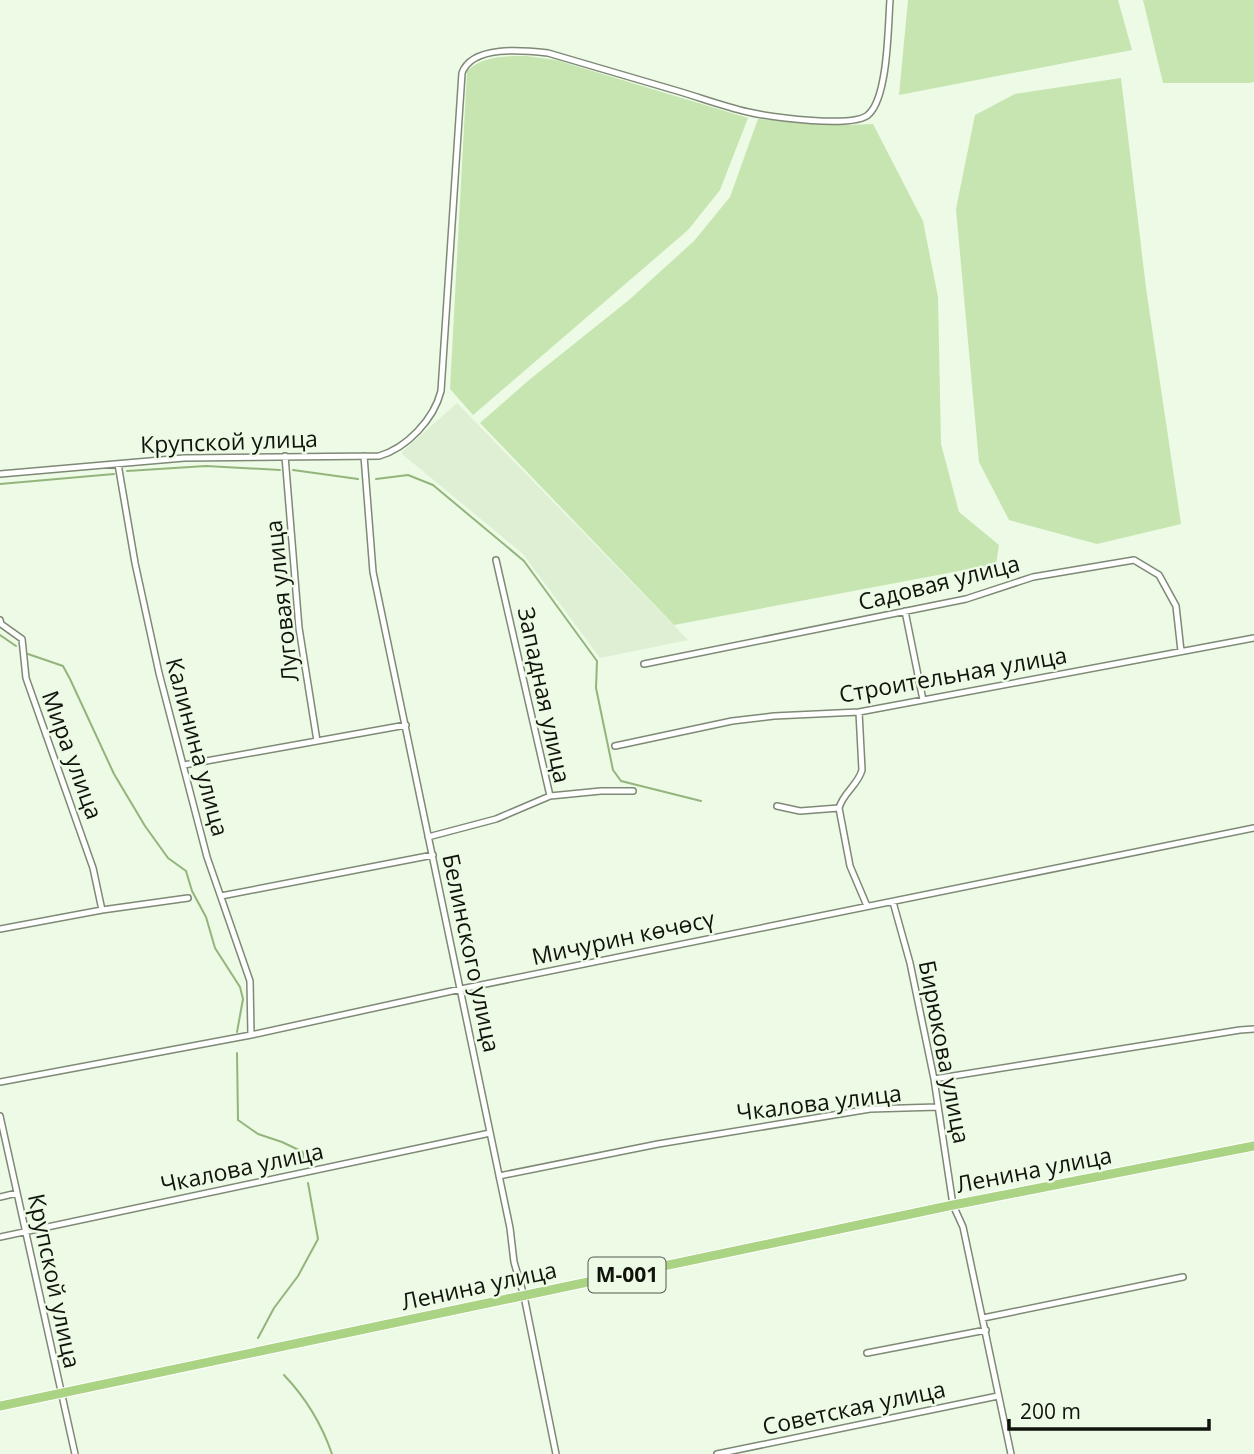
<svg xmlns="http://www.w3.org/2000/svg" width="1254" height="1454" font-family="'Open Sans',sans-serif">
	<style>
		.built { fill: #deefd4 }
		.green { fill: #c6e5b1 }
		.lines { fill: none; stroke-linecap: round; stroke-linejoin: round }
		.stream { stroke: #93b57c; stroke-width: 2 }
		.minor-casing { stroke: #7e8976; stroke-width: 8 }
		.primary-casing { stroke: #fff; stroke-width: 11 }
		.minor { stroke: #fff; stroke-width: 5 }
		.primary { stroke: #aad483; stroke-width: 9 }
		.labels { text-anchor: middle; stroke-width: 5; stroke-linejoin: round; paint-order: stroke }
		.shield { fill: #edfae5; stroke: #52594e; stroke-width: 2 }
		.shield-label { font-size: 21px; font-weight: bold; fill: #10140d }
		.street-label { font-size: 23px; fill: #10140d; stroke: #edfae5 }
	</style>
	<rect width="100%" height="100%" fill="#edfae5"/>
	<path class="built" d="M457,403L688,640L600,658L523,554L401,453Z"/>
	<path class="green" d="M908,0H1118L1132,50L899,95Z
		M1143,0H1254V82L1249,83H1163Z
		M526,56L556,60L748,118L720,190L688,230L473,415L450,389L467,71C483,56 505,56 526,56Z
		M1121,78L1146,288L1181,524L1097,544L1009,520L979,462L956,209L975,115L1015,94Z
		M758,119L847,125L873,124L923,221L938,297L941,444L959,512L999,545L996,564L674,625L480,423L529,380L629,300L694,241L730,197Z"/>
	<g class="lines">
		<path class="stream" d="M293,470L358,479
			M127,471L206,466L280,470
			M376,479L408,475L433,485L524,561L597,661L596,688L613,770L621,781L701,801
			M0,484L114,474
			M0,635L16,646
			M28,654L63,666L70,679L114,774L145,826L168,858L186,871L192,891L206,917L215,948L240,987L243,999L237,1032
			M237,1053L238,1120L258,1134L282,1142L303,1152V1164
			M258,1338L274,1308L298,1276L318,1239L308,1183
			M284,1375C305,1397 322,1425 332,1454"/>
		<defs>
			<path id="minor" d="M285,456L299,628L317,741
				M364,456L373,572L510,1228L514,1262L524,1296L556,1454
				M118,464L135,563L159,673L207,857L250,981L251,1035
				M0,474L184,458L379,456C407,448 434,419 441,391L462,73C472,45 523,50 548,53C592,66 637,79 681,92C704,99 726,107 748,112C770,117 855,129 869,114C888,96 888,27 890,0
				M905,611L923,700
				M0,620L1,624L22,639L26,678L93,868L102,910
				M644,664L966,599L1033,577L1134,560L1159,575L1176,606L1181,651
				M859,712L862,770C858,785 843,793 839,808L850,866L867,906
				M615,746L732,721L774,716L859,712L1254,638
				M184,765L406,725
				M550,796L601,791H633
				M777,806L800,811L839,808
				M428,837L496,819L550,796L496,560
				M221,896L433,855
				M893,902L910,963L934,1079L953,1205L963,1227L1011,1454
				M0,929L102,910L188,898
				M934,1079L1240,1030L1254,1029
				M0,1082L251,1035L461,989L1254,828
				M0,1116L75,1454
				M499,1176L658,1144L870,1109L938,1107
				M0,1197L17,1193
				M0,1237L490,1133
				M983,1318L1183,1277
				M867,1353L986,1330
				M717,1454L998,1396"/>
			<path id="primary" d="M0,1406L953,1205L1254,1146"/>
		</defs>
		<use href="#minor" class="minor-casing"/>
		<use href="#primary" class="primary-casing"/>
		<use href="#minor" class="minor"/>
		<use href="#primary" class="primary"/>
	</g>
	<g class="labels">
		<rect class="shield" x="588.5" y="1257.5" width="77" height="35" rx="5"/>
		<g class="shield-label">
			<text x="627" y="1282">М-001</text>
		</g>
		<g class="street-label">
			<text transform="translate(229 442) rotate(-2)" y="8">Крупской улица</text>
			<text transform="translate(939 583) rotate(-14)" y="8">Садовая улица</text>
			<text transform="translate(282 601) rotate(-96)" y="8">Луговая улица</text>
			<text transform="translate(953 675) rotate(-10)" y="8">Строительная улица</text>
			<text transform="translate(544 695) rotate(78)" y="8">Западная улица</text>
			<text transform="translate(197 747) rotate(75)" y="8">Калинина улица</text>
			<text transform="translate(72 755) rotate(70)" y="8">Мира улица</text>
			<text transform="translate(623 938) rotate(-12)" y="8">Мичурин көчөсү</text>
			<text transform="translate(471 953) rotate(78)" y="8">Белинского улица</text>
			<text transform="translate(944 1052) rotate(79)" y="8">Бирюкова улица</text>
			<text transform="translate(819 1103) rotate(-7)" y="8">Чкалова улица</text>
			<text transform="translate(242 1168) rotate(-12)" y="8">Чкалова улица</text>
			<text transform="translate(1034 1170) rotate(-11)" y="8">Ленина улица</text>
			<text transform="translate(54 1281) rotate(78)" y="8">Крупской улица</text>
			<text transform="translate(479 1286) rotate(-12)" y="8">Ленина улица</text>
			<text transform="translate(854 1408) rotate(-12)" y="8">Советская улица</text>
		</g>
	</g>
	<path d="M1009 1419v10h200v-10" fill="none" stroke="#10140d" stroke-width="3.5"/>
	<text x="1020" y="1419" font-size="21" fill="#10140d" stroke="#edfae5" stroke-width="5" paint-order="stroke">200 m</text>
</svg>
